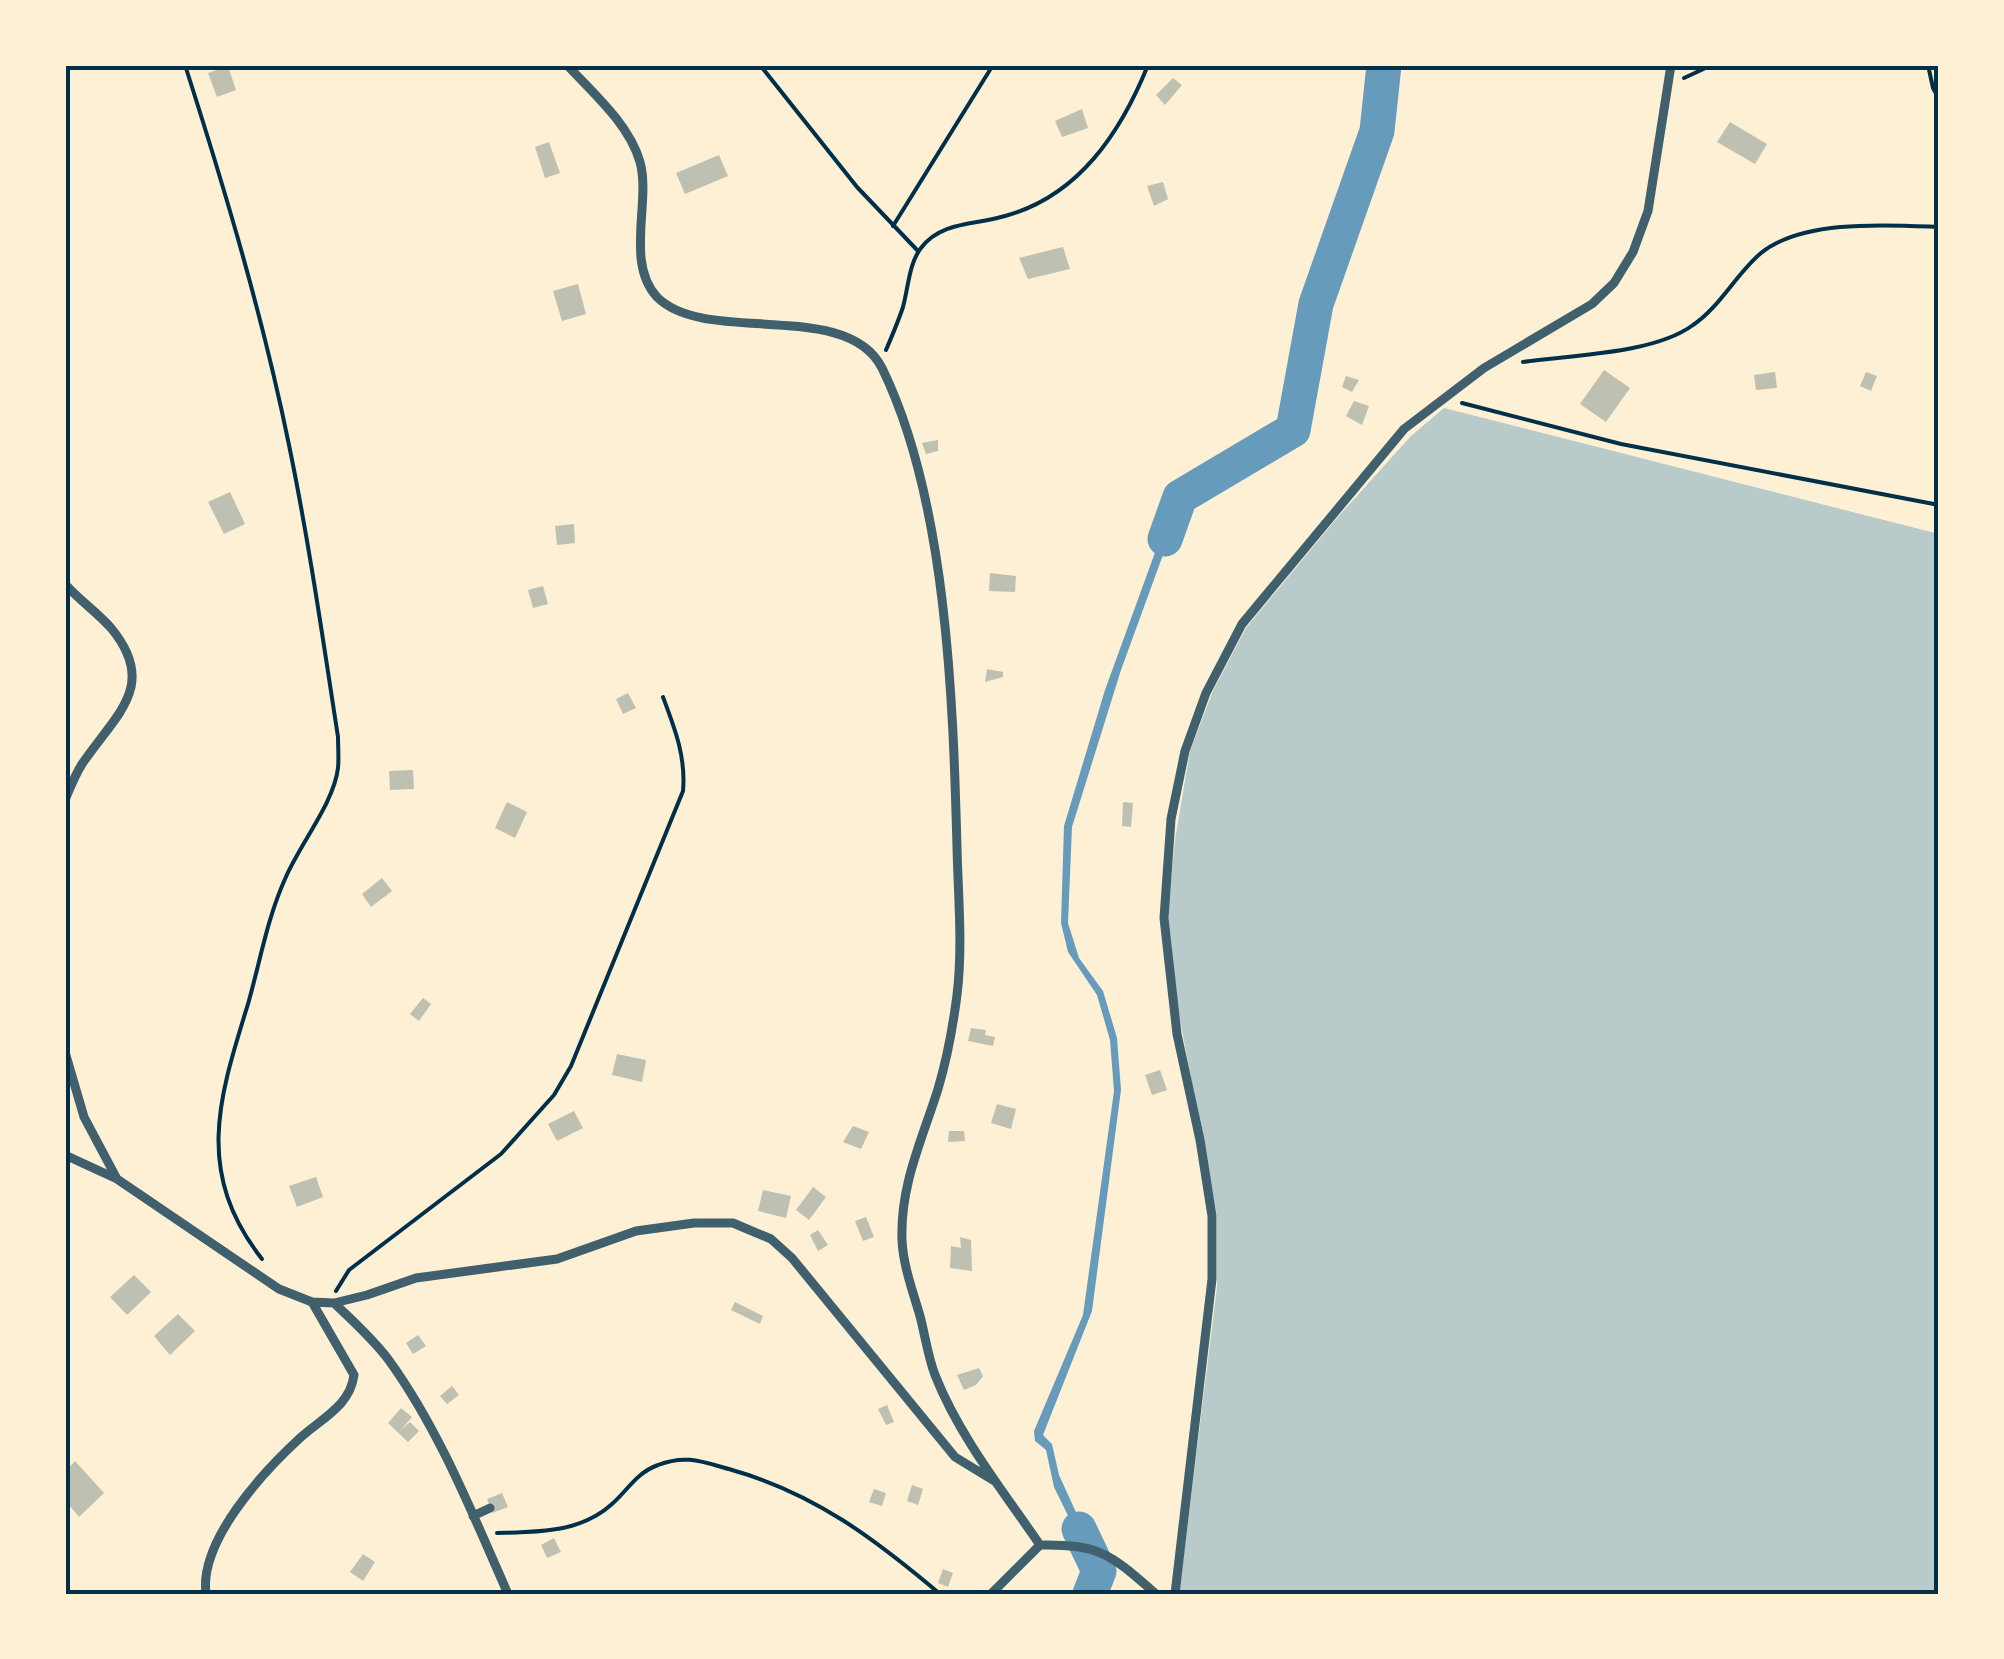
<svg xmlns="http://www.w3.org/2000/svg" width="2004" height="1659" font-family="Quicksand,sans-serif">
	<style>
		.green { fill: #b9caca }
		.water { fill: #669bbc }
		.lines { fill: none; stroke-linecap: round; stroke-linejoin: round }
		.river { stroke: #669bbc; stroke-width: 35 }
		.building { fill: #bec0b2 }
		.path { stroke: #003049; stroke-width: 4 }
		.minor { stroke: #3f606c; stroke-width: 9 }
		.neatline { fill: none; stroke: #003049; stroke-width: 4 }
	</style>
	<rect width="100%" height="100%" fill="#fdf0d5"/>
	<path class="green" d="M1444,408L1939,534V1594H1179L1217,1287V1216L1178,1009L1168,913L1175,840L1190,751L1213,691L1246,628L1337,518L1411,436Z"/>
	<path class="water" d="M1177,492L1183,500L1121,670L1072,827L1068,923L1079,958L1103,991L1117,1038L1121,1090L1092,1311L1043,1435L1052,1444L1059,1475L1106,1578L1093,1567L1054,1487L1046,1450L1035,1441L1034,1431L1083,1315L1114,1091L1110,1040L1097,995L1068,952L1061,923L1064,826L1105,690Z"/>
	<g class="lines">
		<path class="river" d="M1165,539L1180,497L1293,430L1316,304L1377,131L1384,65
			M1079,1529L1099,1571L1090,1594"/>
	</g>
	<path class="building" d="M228,66L236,90L217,97L208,73Z
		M1173,78L1182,85L1165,105L1156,95Z
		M1082,109L1088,128L1062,137L1055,121Z
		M1730,122L1767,144L1755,164L1717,142Z
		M549,142L560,173L545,178L535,147Z
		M719,155L728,176L685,194L676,173Z
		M1163,182L1168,199L1154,206L1147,186Z
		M1063,247L1070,269L1028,279L1019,258Z
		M578,284L586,314L562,321L553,291Z
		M1604,370L1630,388L1606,422L1580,404Z
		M1775,372L1777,388L1756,390L1754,375Z
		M1866,372L1877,376L1871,391L1860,386Z
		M1346,376L1359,380L1352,392L1342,387Z
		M1354,401L1369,406L1362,425L1346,416Z
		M938,440V451L926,454L922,443Z
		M230,492L245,524L224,534L208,502Z
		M574,524L575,543L557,545L555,526Z
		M990,573L1016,576L1015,592L989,591Z
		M543,586L548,604L533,608L528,590Z
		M987,669L1003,672V677L985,682Z
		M628,693L636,708L623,714L616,699Z
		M413,770L414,789L390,790L389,771Z
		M507,802L527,812L515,838L495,828Z
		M1123,802L1133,803L1131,827L1122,826Z
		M382,878L392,891L371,907L362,894Z
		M423,998L431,1004L419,1021L410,1014Z
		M971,1028L986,1030L985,1035L995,1037L993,1046L968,1041Z
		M617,1054L646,1060L642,1082L612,1075Z
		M1160,1070L1167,1090L1152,1095L1145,1075Z
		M997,1104L1016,1109L1011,1129L991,1123Z
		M574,1111L583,1128L557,1141L548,1124Z
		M853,1126L869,1132L861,1149L843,1142Z
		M949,1131H964L965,1141L948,1142Z
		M316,1177L323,1197L297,1207L289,1186Z
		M813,1187L826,1197L809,1220L796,1210Z
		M763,1190L791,1196L786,1218L758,1211Z
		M866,1217L874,1237L863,1241L855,1221Z
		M818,1230L828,1245L818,1251L810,1235Z
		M960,1237L971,1240L972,1271L950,1268L951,1246L961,1248Z
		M134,1275L151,1292L127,1315L110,1297Z
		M735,1302L763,1316L760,1324L731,1310Z
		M178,1314L195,1331L170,1355L154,1336Z
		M418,1335L426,1346L413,1354L406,1343Z
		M979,1368L983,1376L976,1385L964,1390L957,1375Z
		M452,1386L459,1395L447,1404L440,1396Z
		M887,1405L894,1422L886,1425L878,1409Z
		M401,1408L412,1417L401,1430L410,1422L419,1431L408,1442L388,1423Z
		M75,1461L104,1493L79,1517L65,1500V1472Z
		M912,1485L923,1489L918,1505L907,1501Z
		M874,1489L886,1493L882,1506L869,1502Z
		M502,1493L508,1507L492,1513L487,1499Z
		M554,1538L561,1552L547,1558L541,1545Z
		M363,1554L375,1562L363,1581L350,1572Z
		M943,1569L953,1573L948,1587L938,1583Z"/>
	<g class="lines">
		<path class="path" d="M185,65C225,190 263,317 289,445C309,542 323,640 338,737C338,747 339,758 338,768C334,803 299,845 285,879C267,919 260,962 248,1004C219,1098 194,1172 262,1259
			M760,65L857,187L918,251
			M1928,65L1933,88L1939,99
			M1684,78L1712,65
			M893,226L993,65
			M886,350C892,336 898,322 903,307C908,289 909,263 921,248C941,221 976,225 1005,216C1079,196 1121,132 1148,65
			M1523,362C1571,355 1654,354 1693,325C1720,307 1736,274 1761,253C1803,219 1888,225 1939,227
			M1462,403L1621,444L1939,505
			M336,1291L349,1270L501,1154L554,1095L571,1066L683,791C686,757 675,729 663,697
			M497,1533C538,1532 580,1533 612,1504C628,1490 636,1473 658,1465C686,1454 703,1462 732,1470C814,1493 875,1539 940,1594"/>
		<path class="minor" d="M567,65C593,93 629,124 640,162C651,201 625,263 657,297C705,346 847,298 882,368C947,501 953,700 957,847C958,895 963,946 957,995C953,1026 947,1059 938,1089C922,1140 900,1185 902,1240C903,1265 913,1292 920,1316C925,1335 928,1357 935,1375C959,1436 1003,1491 1040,1545
			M65,584C79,600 97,612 111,628C159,686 115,715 82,764C75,775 70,788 65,800
			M65,1052L84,1117L117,1179
			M65,1155L117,1179L279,1289L312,1302L334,1303L367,1295L416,1278L557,1259L636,1231L694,1223H733L771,1239L792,1258L955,1457L996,1482
			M334,1303C353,1321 372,1338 388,1359C439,1429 473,1515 508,1594
			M473,1516L490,1508
			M206,1594C199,1541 263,1472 300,1438C322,1418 350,1406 354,1375L312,1302
			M991,1594L1040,1545C1101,1544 1111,1555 1156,1594
			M1175,1594L1212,1279V1216L1200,1140L1177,1034L1164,918L1171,819L1185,751L1206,693L1242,624L1404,429L1484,368L1592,304L1614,283L1633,252L1648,211L1671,65"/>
	</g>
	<rect width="2004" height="1659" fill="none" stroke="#fdf0d5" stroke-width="135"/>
	<rect x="68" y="68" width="1868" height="1524" class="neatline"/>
</svg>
